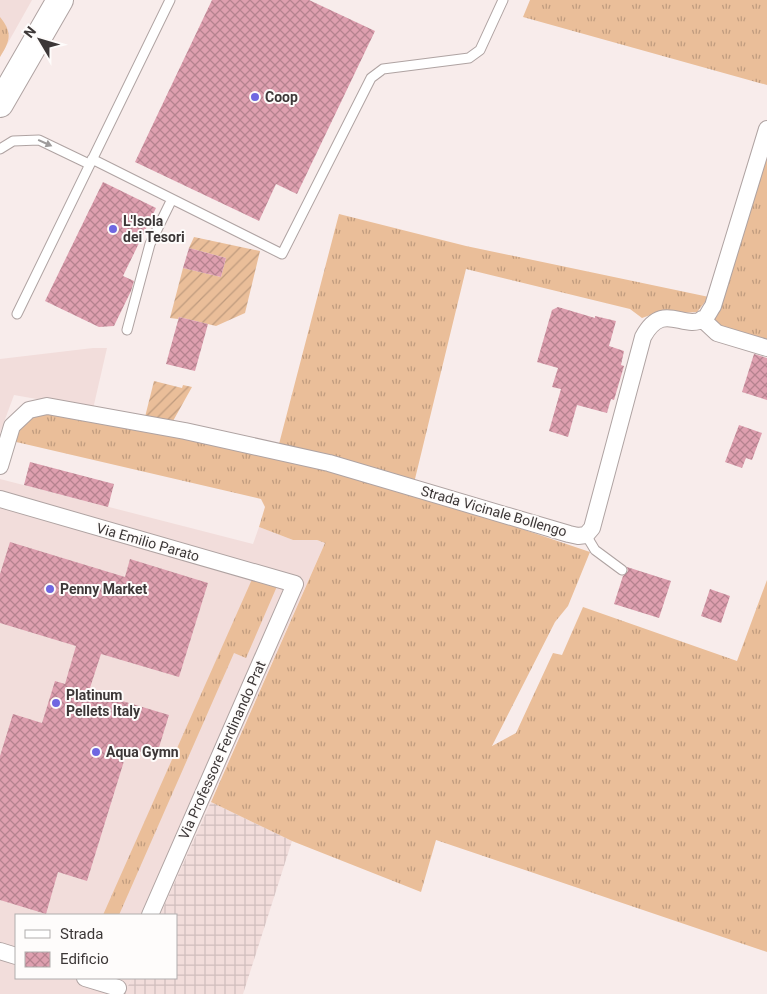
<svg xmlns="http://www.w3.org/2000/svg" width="767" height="994" font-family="Roboto,sans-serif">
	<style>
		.built { fill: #f2dddb }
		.industrial { fill: url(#industrial-grid) }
		.grass { fill: url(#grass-tufts) }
		.garden { fill: url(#garden-furrows) }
		.building { fill: url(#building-cross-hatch) }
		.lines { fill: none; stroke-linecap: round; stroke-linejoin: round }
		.service-casing { stroke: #afa3a2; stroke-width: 11 }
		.minor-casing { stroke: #afa3a2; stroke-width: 18 }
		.primary-casing { stroke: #afa3a2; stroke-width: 28 }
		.service { stroke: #fff; stroke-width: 9 }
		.minor { stroke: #fff; stroke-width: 16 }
		.primary { stroke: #fff; stroke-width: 26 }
		.oneway { fill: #9e9b9b }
		.poi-dot { fill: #6f67e1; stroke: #fefcfb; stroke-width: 2 }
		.labels { text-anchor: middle; stroke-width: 4; stroke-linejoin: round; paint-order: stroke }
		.poi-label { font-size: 14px; font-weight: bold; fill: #3c3737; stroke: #fefcfb; text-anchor: start }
		.street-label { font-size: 14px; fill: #3c3737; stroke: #fefcfb }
	</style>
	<defs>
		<pattern id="industrial-grid" width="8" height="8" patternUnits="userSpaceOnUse" patternTransform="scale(1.25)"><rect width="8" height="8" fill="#f2dddb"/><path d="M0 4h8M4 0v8" fill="none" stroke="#d0bebd"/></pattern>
		<pattern id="grass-tufts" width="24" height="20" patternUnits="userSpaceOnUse" patternTransform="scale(1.25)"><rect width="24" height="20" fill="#eabe99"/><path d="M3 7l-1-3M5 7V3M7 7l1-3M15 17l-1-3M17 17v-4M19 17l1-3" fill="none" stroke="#bf9b7e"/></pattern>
		<pattern id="garden-furrows" width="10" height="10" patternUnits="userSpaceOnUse" patternTransform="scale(1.25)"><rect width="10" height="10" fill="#eabe99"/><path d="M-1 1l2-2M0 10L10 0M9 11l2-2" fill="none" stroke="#bf9b7e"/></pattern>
		<pattern id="building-cross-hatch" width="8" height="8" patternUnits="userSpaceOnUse" patternTransform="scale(1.25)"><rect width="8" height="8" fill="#de9faf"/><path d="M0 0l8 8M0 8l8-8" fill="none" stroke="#b5828f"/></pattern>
	</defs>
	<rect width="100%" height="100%" fill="#f8eceb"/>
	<path class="built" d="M0,0H32L0,57Z
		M93,348H107L93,409L14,395L0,433V359Z
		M0,479L253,544L259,527L293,540H317L325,543L160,915H16V978H132L124,994H0Z"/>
	<path class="industrial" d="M211,802L292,841L243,994H124L132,978H176V915H160Z"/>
	<path class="grass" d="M530,0H767V85L523,17Z
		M0,17C13,33 10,41 0,57Z
		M767,143V342L714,324L713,317Z
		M339,214L466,246L709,297L697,312L682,313L665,310L642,318L630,309L466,269L414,483L279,444Z
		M45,413L272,454L428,497L590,552L568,606L555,622L492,746L516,733L553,653L562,655L583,607L737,661L767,580V952L436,840L421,892L292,841L211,802L325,543L317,540H293L259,527L265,507L261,499L12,441C15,426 31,418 45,413Z
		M253,577L278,584L246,658L234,653L119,915H103Z"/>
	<path class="garden" d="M194,237L260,251L245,313L216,326L179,317L178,319L170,318L183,268L221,277L226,258L189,248Z
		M154,381L182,388L183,385L192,387L173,421L145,417Z"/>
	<path class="building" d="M212,0H309L375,31L297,194L276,184L259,221L135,162Z
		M103,182L156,208L123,276L134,281L131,291L114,326L99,327L45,301Z
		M189,248L226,258L221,277L183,268Z
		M558,307L595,318V316L616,321L609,346L624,351L621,365L624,366L614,400L611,399L607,413L577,405L568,437L549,431L561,389L552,387L558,368L537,362L552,310Z
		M179,317L208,324L195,371L166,364Z
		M754,354L767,358V400L742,392Z
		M739,425L762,433L752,460L746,458L742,468L725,462Z
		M30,462L114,484L108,507L24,485Z
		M10,542L125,577L130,559L208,583L179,677L101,654L89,691L169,715L156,757L128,748L87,881L58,872L46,914L0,900V756L13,714L42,723L55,681L65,684L76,646L0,623V574Z
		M627,567L671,581L659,618L614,604L623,576L628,571Z
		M710,589L730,596L721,623L701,616Z"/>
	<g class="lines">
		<defs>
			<path id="service" d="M0,149L13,141L39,140L89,164
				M92,159L282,254L371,78L383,69L469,58L480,50L503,0
				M17,314L170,0
				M127,330L150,244L172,199
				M586,535L595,550L622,570"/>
			<path id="minor" d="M702,319L717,333L767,348
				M0,466L12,426L29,410L47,406L185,431L329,463L569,534L578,536L586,535L592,528L643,337C663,300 683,331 704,319C707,317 710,310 713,306L767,129
				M0,499L295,584L150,915
				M0,951L16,956
				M85,978L118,988"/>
			<path id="primary" d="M0,104L60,0"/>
		</defs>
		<use href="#service" class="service-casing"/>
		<use href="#minor" class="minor-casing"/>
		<use href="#primary" class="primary-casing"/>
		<use href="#service" class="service"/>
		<use href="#minor" class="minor"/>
		<use href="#primary" class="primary"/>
	</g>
	<defs><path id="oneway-solid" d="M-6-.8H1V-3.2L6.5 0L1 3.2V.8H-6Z" transform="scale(1.25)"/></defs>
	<use class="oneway" href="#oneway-solid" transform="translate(45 143) rotate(24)"/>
	<g class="poi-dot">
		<circle cx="255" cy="97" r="5"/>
		<circle cx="113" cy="229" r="5"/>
		<circle cx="50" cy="589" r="5"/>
		<circle cx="56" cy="703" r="5"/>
		<circle cx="96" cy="752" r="5"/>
	</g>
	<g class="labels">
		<g class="poi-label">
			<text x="265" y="102">Coop</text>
			<text x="123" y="226">L'Isola<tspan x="123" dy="16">dei Tesori</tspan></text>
			<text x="60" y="594">Penny Market</text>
			<text x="66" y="700">Platinum<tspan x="66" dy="16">Pellets Italy</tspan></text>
			<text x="106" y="757">Aqua Gymn</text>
		</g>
		<g class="street-label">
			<text transform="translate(494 511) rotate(16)" y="5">Strada Vicinale Bollengo</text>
			<text transform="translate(148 542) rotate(16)" y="5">Via Emilio Parato</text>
			<text transform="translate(222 750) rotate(-66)" y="5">Via Professore Ferdinando Prat</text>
		</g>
	</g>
	<rect x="15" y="914" width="162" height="65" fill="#fefcfb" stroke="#b0adad"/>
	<rect x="25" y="930" width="25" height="8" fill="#ffffff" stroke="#b0adad"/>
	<text x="60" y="939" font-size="15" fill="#3c3737">Strada</text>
	<rect x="25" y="952" width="25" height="15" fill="url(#building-cross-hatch)" stroke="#b0adad"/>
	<text x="60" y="964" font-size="15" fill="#3c3737">Edificio</text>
	<g transform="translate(40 40) rotate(308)" stroke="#fefcfb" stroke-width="4" paint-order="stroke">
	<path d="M0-4L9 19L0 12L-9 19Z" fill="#3c3737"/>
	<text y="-8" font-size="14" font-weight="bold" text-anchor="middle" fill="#3c3737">N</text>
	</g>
</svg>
